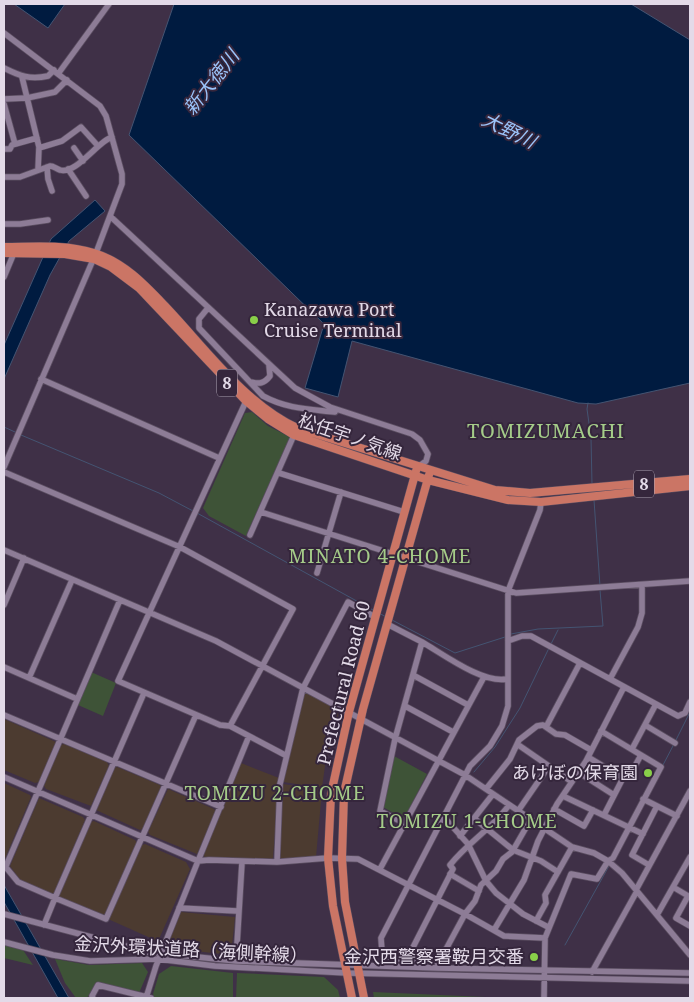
<svg xmlns="http://www.w3.org/2000/svg" width="694" height="1002" font-family="'Noto Serif','Noto Sans JP',serif">
	<style>
		.commercial { fill: #4c3b30 }
		.green { fill: #3e5337 }
		.water { fill: #001b40; stroke: #445472 }
		.lines { fill: none; stroke-linecap: round; stroke-linejoin: round }
		.stream { stroke: #445472; stroke-width: 1 }
		.minor-casing { stroke: #5b4e61; stroke-width: 7 }
		.major-casing { stroke: #5b4e61; stroke-width: 9 }
		.minor { stroke: #8d7c96; stroke-width: 5.5 }
		.major { stroke: #cb7565; stroke-width: 8 }
		.poi-dot { fill: #89cf49; stroke: #35263c; stroke-width: 2 }
		.labels { text-anchor: middle; stroke-width: 4; stroke-linejoin: round; paint-order: stroke }
		.shield { fill: #35263c; stroke: #afa4b4; stroke-width: 1 }
		.shield-label { font-size: 16px; font-weight: bold; fill: #e3dae8 }
		.poi-label { font-size: 18px; fill: #e3dae8; stroke: #35263c; text-anchor: end }
		.street-label { font-size: 18px; fill: #e3dae8; stroke: #35263c }
		.water-label { font-size: 19px; font-style: italic; fill: #9bc3f9; stroke: #35263c }
		.neighbourhood-label { font-size: 19px; letter-spacing: 1px; fill: #a5cc89; stroke: #35263c }
		.quarter-label { font-size: 20px; letter-spacing: 1px; fill: #a5cc89; stroke: #35263c }
	</style>
	<rect width="100%" height="100%" fill="#3f3047"/>
	<path class="commercial" d="M307,693L338,710L339,712L325,766L322,788L283,782L303,694Z
		M4,719L56,742L39,782L35,783L4,770Z
		M64,744L107,762L109,766L91,806L46,789L44,786L60,745Z
		M241,763L279,778L273,858L271,860L205,857L203,855Z
		M117,767L160,785L161,787L144,828L140,830L96,810L114,768Z
		M4,783L30,795L31,797L4,861Z
		M283,784L322,790L316,857L281,861L279,857Z
		M168,789L214,809L216,812L197,854L150,835L148,832Z
		M39,798L83,817L85,820L54,893L51,894L21,881L10,866Z
		M94,821L135,840L137,843L105,914L102,915L60,897L59,895L90,822Z
		M145,844L186,862L190,869L159,939L155,940L108,919L142,845Z
		M181,912L235,917L231,955L167,948L166,946Z"/>
	<path class="green" d="M252,412L268,426L290,437L246,536L209,516L203,508L245,413Z
		M91,672L116,683L103,716L78,705Z
		M394,756L427,774L404,819L383,807Z
		M4,945L23,950L33,965L4,958Z
		M55,959L89,965L142,963L148,972L139,993L96,983L87,998H76L65,983Z
		M171,966L233,973V998L154,997L153,994L159,974Z
		M237,973L324,977L338,990L340,998H236Z
		M373,992L508,998H374Z"/>
	<path class="water" d="M14,4H65L48,28Z
		M174,4H631L690,40V383L596,404L578,403L352,341L338,397L305,388L324,324L129,135Z
		M95,200L105,211L69,241L50,275L4,379V345L51,239Z
		M4,885L69,998H58L4,902Z"/>
	<g class="lines">
		<path class="stream" d="M588,403L587,409L591,438L592,484
			M4,427L15,432
			M21,435L159,493L193,511
			M594,500L600,586
			M197,513L373,610
			M379,613L386,617
			M392,620L455,653L505,637
			M511,634L538,629L603,626L600,590
			M551,644L558,630
			M676,740L690,712
			M663,765L674,744
			M474,772L495,747L520,708L549,648
			M565,945L609,866"/>
		<defs>
			<path id="minor" d="M4,33L100,106L106,116L122,174V184L96,253L4,467
				M4,68C20,76 30,80 48,76L54,70
				M58,74L109,4
				M22,77L39,147L38,170
				M4,99L27,98L55,92L67,80
				M4,104L15,144
				M39,148L62,141L81,127L98,146
				M74,148L83,161
				M4,149H10L12,145L37,138
				M47,167L48,179L52,191
				M68,169L86,196
				M4,177H20L50,166C54,166 56,169 60,170C76,175 98,141 112,137
				M110,216L295,388L330,407L412,434L420,440L428,454L426,461L418,467
				M4,224H20L48,220
				M4,277L14,253
				M208,308L199,319V328L263,396C287,409 309,409 335,412
				M41,379L219,458
				M250,382C259,384 264,384 270,376L269,365
				M247,399L118,681L220,725L230,726L285,755
				M4,472L180,547L293,609L230,726
				M279,473L404,512
				M261,512L516,593L690,581
				M250,535L294,435
				M4,550L216,641L465,775L572,847L594,853L608,861L622,873L690,955
				M317,573L341,492
				M4,605L24,558
				M387,624L422,642
				M508,641L522,636H531L678,716L685,713L690,702
				M4,667L77,699
				M413,675L468,705
				M29,678L72,580
				M610,679L638,627L642,613V585
				M405,706L453,732
				M4,715L221,807
				M645,725L675,743
				M546,727L580,663
				M517,744L572,782
				M632,749L656,704
				M588,757L623,778
				M578,772L614,795
				M4,777L198,861L249,736
				M486,789L510,759L519,740L537,726L543,725L556,734L565,735L591,750
				M563,796L643,834
				M643,799L677,816
				M554,809L584,826L593,810
				M518,811L549,766
				M604,815L623,778L629,777L641,755
				M443,816L468,844L486,881L496,893L523,914L548,927
				M475,819L513,850L541,861L558,872
				M404,823L380,811L395,739L422,642C443,654 483,684 507,679
				M460,836L493,794
				M277,862L280,784L303,688L348,602L375,617
				M4,865L18,882L55,898L144,693
				M649,865L632,855L657,806
				M6,866L120,600
				M380,869L484,677
				M450,874L479,891
				M673,887L690,897
				M636,890L690,791
				M688,896L676,918L690,926
				M179,908L237,911
				M4,914L148,952L236,961L438,968L690,973
				M657,915L690,857
				M536,921L546,903L545,895L572,847
				M44,925L55,898L106,919L196,715
				M494,930L524,880L538,841L557,804L586,761L624,687
				M4,942L53,955L90,961L158,959L215,966L347,973L690,981
				M407,959L453,869L450,865C468,842 493,828 509,805
				M236,961L242,862
				M438,961L385,958L382,952L381,938L470,766L490,746L502,726L508,706V591L540,510L541,502
				M438,964L465,914L504,936L545,938
				M592,972L637,891
				M93,998L92,996L98,985L151,998
				M146,998L156,966L198,861L209,860L277,862L328,858L358,859L465,914L475,901L481,885L496,871L503,859L512,852L531,819
				M544,998L545,938L571,874L597,879L608,861L613,858L661,767L601,731"/>
			<path id="major" d="M4,247C34,247 65,244 94,253C124,262 146,286 166,307C205,348 245,404 297,428L495,490L530,493L690,479
				M4,253L65,254L94,259L111,267L139,288L246,401L268,419L294,435L428,480L508,500L541,502L690,486
				M352,998L333,906L328,858L331,794L349,712L416,471
				M364,998L345,902L342,858L344,793L363,709L429,475"/>
		</defs>
		<use href="#minor" class="minor-casing"/>
		<use href="#major" class="major-casing"/>
		<use href="#minor" class="minor"/>
		<use href="#major" class="major"/>
	</g>
	<g class="poi-dot">
		<circle cx="254" cy="320" r="5"/>
		<circle cx="648" cy="773" r="5"/>
		<circle cx="534" cy="957" r="5"/>
	</g>
	<g class="labels">
		<g class="shield">
			<rect x="217" y="369.5" width="20" height="27" rx="4"/>
			<rect x="634" y="470.5" width="20" height="27" rx="4"/>
		</g>
		<g class="shield-label">
			<text x="227" y="389">8</text>
			<text x="644" y="490">8</text>
		</g>
		<g class="poi-label">
			<text x="264" y="316" text-anchor="start">Kanazawa Port<tspan x="264" dy="21">Cruise Terminal</tspan></text>
			<text x="638" y="779">あけぼの保育園</text>
			<text x="524" y="963">金沢西警察署鞍月交番</text>
		</g>
		<g class="street-label">
			<text transform="translate(350 437) rotate(19)" y="6">松任宇ノ気線</text>
			<text transform="translate(344 683) rotate(-76)" y="6">Prefectural Road 60</text>
			<text transform="translate(191 950) rotate(3)" y="6">金沢外環状道路（海側幹線）</text>
		</g>
		<g class="water-label">
			<text transform="translate(211 82) rotate(-52)" y="7">新大徳川</text>
			<text transform="translate(509 130) rotate(26)" y="7">大野川</text>
		</g>
		<g class="neighbourhood-label">
			<text x="380" y="563">MINATO 4-CHOME</text>
			<text x="275" y="800">TOMIZU 2-CHOME</text>
			<text x="467" y="828">TOMIZU 1-CHOME</text>
		</g>
		<g class="quarter-label">
			<text x="546" y="438">TOMIZUMACHI</text>
		</g>
	</g>
	<rect width="694" height="1002" fill="none" stroke="#e3dae8" stroke-width="10"/>
</svg>
